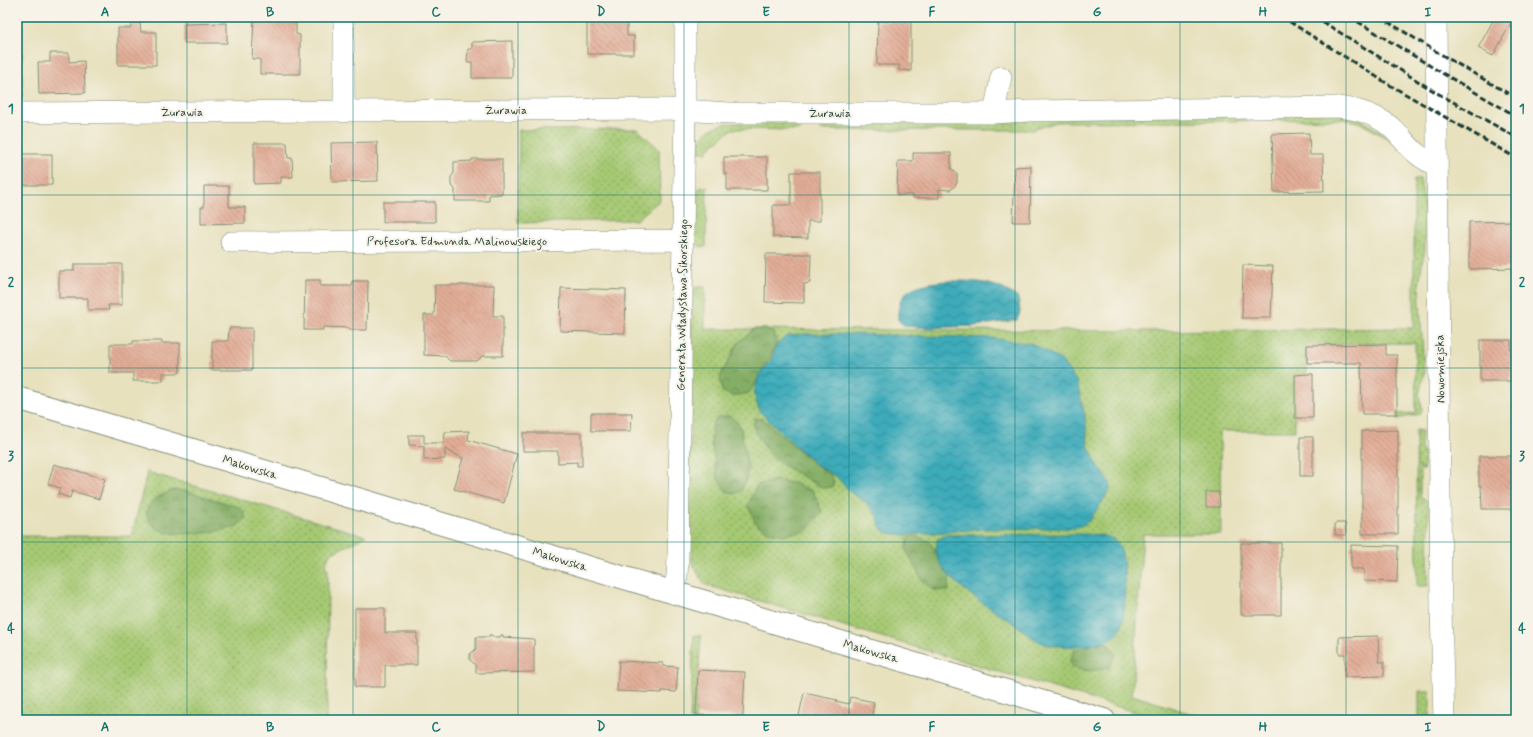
<svg xmlns="http://www.w3.org/2000/svg" width="1533" height="737" font-family="Mynerve,sans-serif">
	<style>
		.grass { fill: url(#grass-dots); stroke: #628354; fill-rule: evenodd }
		.forest { fill: url(#forest-crowns); stroke: #52754c }
		.water { fill: url(#water-waves); stroke: #2e7477 }
		.building { fill: url(#building-back-hatch) }
		.lines { fill: none; stroke-linecap: round; stroke-linejoin: round }
		.street-casing { stroke: #838f79; stroke-width: 22 }
		.secondary-casing { stroke: #838f79; stroke-width: 24 }
		.street { stroke: #fff; stroke-width: 21 }
		.secondary { stroke: #fff; stroke-width: 22 }
		.rail { stroke: #1f3d34; stroke-width: 3; stroke-dasharray: 6 3; stroke-linecap: butt }
		.grid { fill: none; stroke: #0f766e; stroke-width: 1; stroke-opacity: 0.55 }
		.labels { text-anchor: middle; stroke-width: 4; stroke-linejoin: round; paint-order: stroke }
		.street-label { font-size: 12px; fill: #1f3d34; stroke: #f7f3e8 }
		.neatline { fill: none; stroke: #0f766e; stroke-width: 1.5 }
		.grid-label { font-size: 13px; text-anchor: middle; font-weight: bold; fill: #0f766e }
	</style>
	<defs>
		<pattern id="grass-dots" width="8" height="8" patternUnits="userSpaceOnUse"><rect width="8" height="8" fill="#a6c973"/><path d="M2 2h.1M6 6h.1" fill="none" stroke="#87a45f" stroke-width="1.8" stroke-linecap="round"/></pattern>
		<pattern id="forest-crowns" width="20" height="18" patternUnits="userSpaceOnUse"><rect width="20" height="18" fill="#84ad65"/><path d="M2 6a3 3 0 1 1 6 0M12 15a3 3 0 1 1 6 0" fill="none" stroke="#6b8e54"/></pattern>
		<pattern id="water-waves" width="16" height="10" patternUnits="userSpaceOnUse"><rect width="16" height="10" fill="#3cabba"/><path d="M0 5q4-4 8 0t8 0" fill="none" stroke="#328c98"/></pattern>
		<pattern id="building-back-hatch" width="6" height="6" patternUnits="userSpaceOnUse"><rect width="6" height="6" fill="#e2ad97"/><path d="M-1 5l2 2M0 0l6 6M5-1l2 2" fill="none" stroke="#b78e7c"/></pattern>
	</defs>
	<rect width="100%" height="100%" fill="#f7f3e8"/>
	<filter id="ink" filterUnits="userSpaceOnUse"><feTurbulence type="fractalNoise" baseFrequency=".025" numOctaves="2"/><feDisplacementMap in="SourceGraphic" scale="8" xChannelSelector="R" yChannelSelector="G"/><feConvolveMatrix kernelMatrix="1 2 1 2 8 2 1 2 1" color-interpolation-filters="sRGB"/></filter>
	<filter id="wash" filterUnits="userSpaceOnUse"><feTurbulence type="fractalNoise" baseFrequency=".012" numOctaves="4" result="noise"/><feDisplacementMap in="SourceGraphic" scale="16" xChannelSelector="R" yChannelSelector="G"/><feGaussianBlur stdDeviation="0.9" result="paint"/><feColorMatrix in="noise" values="0 0 0 0 0 0 0 0 0 0 0 0 0 0 0 0 0 1.4 0 .05"/><feComposite in="paint" operator="in"/></filter>
	<g filter="url(#wash)">
		<rect width="100%" height="100%" fill="#e7e1be"/>
		<path class="grass" d="M17,17H23L22,98H17Z
			M1337,113L1362,120L1398,144L1358,122L1341,119L1230,121L1057,122L1032,130H820L821,123H1014L1016,118Z
			M726,123H800V130L732,129L708,149L707,152H694C701,134 707,129 726,123Z
			M637,129L659,149L660,200L636,220L518,223L519,130Z
			M1414,179H1420L1425,209V250L1422,264L1419,286L1424,373L1419,395L1422,408L1421,414L1397,419V414L1416,413L1415,343L1307,345V374L1295,375V431H1220L1221,534H1143L1132,695L1211,720H1162L706,585C692,567 690,559 689,536L692,289L697,287H705V329L1148,331L1414,328ZM861,495L914,534H897L896,530Z
			M701,187H707L706,247H701L694,243L693,194Z
			M1416,430L1422,431L1421,448L1425,459L1423,471L1420,466V496L1429,502L1428,586H1417Z
			M147,472L366,536L334,552L329,555L325,568H328L327,720H17V536H132Z
			M694,635L701,636L699,670H698L695,720H690Z
			M1419,691H1430V720H1419Z"/>
		<path class="forest" d="M754,329H766L774,333C775,335 776,337 776,339C777,349 755,384 749,393L732,396L722,391L720,377L738,343Z
			M730,416L740,425L748,468L746,480L741,491L734,494L726,491L718,479L711,442L712,425L718,417Z
			M755,418L763,419L815,464L832,476L834,483L832,487L823,488L778,462L765,448L753,426Z
			M777,480L796,484L813,491L822,512L806,531L783,535L770,532L756,524L748,505L757,485Z
			M173,490L186,491L239,507L245,513V519C242,522 239,525 235,527C221,532 180,536 165,532C159,530 154,527 150,522C139,505 159,496 173,490Z
			M916,536L929,541L935,550L940,562L950,577L948,591L933,590L923,582L906,549L909,537Z
			M1097,643H1107L1116,654L1109,668L1090,671L1073,668L1070,660L1075,650Z"/>
		<path class="water" d="M946,281C976,281 993,280 1018,298L1020,312L1017,320L974,326L929,328L905,326L898,320C896,287 919,284 946,281Z
			M804,334H854L991,338L1033,344L1061,360L1077,382L1085,416L1088,445L1097,464L1110,482V490L1090,520L1083,525L1074,528L980,529L905,535L889,533L883,530L880,526L878,517L866,502L850,492L837,477L815,464L759,411L754,393L759,375L770,362L778,342L788,336Z
			M1085,534C1114,536 1121,537 1124,567C1125,581 1127,623 1118,633C1106,647 1062,649 1045,644C1033,640 1025,631 1015,624C994,610 935,577 936,549C936,547 937,543 937,540L946,535Z"/>
		<g id="blocks">
			<path class="building" d="M254,17H296V34L300,35V74H260V59H252Z
				M587,17H627V36H634V54H587Z
				M889,17H911V71L899,70V65H877L878,21H889Z
				M1495,17H1514L1493,56L1478,48Z
				M131,22H140L141,32H156V65H118V28H131Z
				M227,23V43H184V24Z
				M512,41V78H472V62H467L468,49H472V42Z
				M50,53H69V62L84,61L85,93L39,94L38,62H50Z
				M1309,133L1310,155H1323L1324,191L1274,192L1272,134Z
				M377,142L378,181L332,182L331,143Z
				M254,143H287L288,158H292L293,177H281V183L254,184Z
				M913,153H951V168L957,174V183L951,190L939,189V198H913V195H897L898,161H913Z
				M17,154H52V185H17Z
				M724,157H767V190H727V173L724,174Z
				M472,159H502V194L489,195V201H455V189L451,185V177L454,173V162L472,161Z
				M1031,166L1030,222H1013L1015,167Z
				M791,172H820V221H808V238L773,237V205H791Z
				M204,186H229V207H245V223L201,224V207H204Z
				M383,202H435V222H383Z
				M1516,221V268L1469,269V222Z
				M766,254H811L810,283L804,284V303L765,302Z
				M74,264H122V305H108L109,310H88V298H59V271H74Z
				M1243,265L1273,266L1271,318H1242Z
				M305,280H320V286H352V281H368L367,330H349V328L323,327V330H304Z
				M435,285H494L493,316H503V356H482L477,361H450L445,356L424,355V315H434Z
				M561,288L626,290L625,333L560,331Z
				M229,328H252V370H212V341H228Z
				M1480,340H1511V381H1480Z
				M133,341H162V343H180V373H163V381H133V373H110V344H133Z
				M1386,344V355H1397V414H1362L1361,363H1307V345Z
				M1307,374H1313V418H1295V375Z
				M591,413H632L631,431H591Z
				M1398,430V534H1362V431Z
				M469,431L468,440L517,454L504,503L454,489L463,458L445,449V459L424,460V446L409,445V435H424V443H444L445,432Z
				M523,433H582V466H577V462L558,463V451H523Z
				M1300,437H1313V476H1300Z
				M1479,456H1512L1513,484H1516V509H1482L1481,485L1479,486Z
				M54,464L105,479L99,499L72,491L70,498L58,494L60,488L48,484Z
				M1206,492H1219L1220,507H1206Z
				M1335,523H1345L1346,535H1335Z
				M1241,543H1281V615H1241Z
				M1351,545L1398,546L1397,582L1364,581V569H1351Z
				M355,608H385V633H417V665H385V687H355Z
				M489,635H492V637H500L501,635H503V637L534,639V672L476,673V665L470,660V654L476,649V637H490Z
				M1378,636L1379,662H1384V676L1345,677V654H1339V637Z
				M619,661L663,663V666L678,667L676,692L662,691V693L617,691Z
				M698,670L745,672L743,716L696,715Z
				M804,693L837,700L836,701L849,704L850,697L874,702L872,715L883,717V720H798Z"/>
		</g>
	</g>
	<g filter="url(#ink)">
		<use href="#blocks" fill-opacity="0" stroke="#838f79" stroke-width="1"/>
		<g class="lines">
			<defs>
				<path id="street" d="M1436,17L1441,609L1444,720
					M344,112V17
					M17,113L667,109L729,113H994L1029,111L1338,107C1358,109 1380,116 1394,130C1408,144 1417,159 1437,165
					M994,113L1001,77
					M231,242L683,240
					M673,593L677,576L678,557L685,110V17"/>
				<path id="secondary" d="M17,398L1104,720"/>
			</defs>
			<use href="#street" class="street-casing"/>
			<use href="#secondary" class="secondary-casing"/>
			<use href="#street" class="street"/>
			<use href="#secondary" class="secondary"/>
			<path class="rail" d="M1282,17L1388,84L1516,158
				M1315,17L1437,93L1516,137
				M1350,17L1437,70L1516,116
				M1380,17L1437,52L1516,98"/>
		</g>
	</g>
	<path class="grid" d="M187,17V720M353,17V720M518,17V720M684,17V720M849,17V720M1015,17V720M1180,17V720M1346,17V720M17,195H1516M17,368H1516M17,542H1516"/>
	<g class="labels">
		<g class="street-label">
			<text x="506" y="114">Żurawia</text>
			<text x="182" y="116">Żurawia</text>
			<text x="830" y="117">Żurawia</text>
			<text x="457" y="245">Profesora Edmunda Malinowskiego</text>
			<text transform="translate(682 305) rotate(-89)" y="4">Generała Władysława Sikorskiego</text>
			<text transform="translate(1440 369) rotate(-91)" y="4">Nowomiejska</text>
			<text transform="translate(250 467) rotate(17)" y="4">Makowska</text>
			<text transform="translate(560 559) rotate(17)" y="4">Makowska</text>
			<text transform="translate(871 651) rotate(16)" y="4">Makowska</text>
		</g>
	</g>
	<rect width="1533" height="737" fill="none" stroke="#f7f3e8" stroke-width="44"/>
	<rect x="22" y="22" width="1489" height="693" class="neatline"/>
	<g class="grid-label">
		<text x="105" y="16">A</text>
		<text x="270" y="16">B</text>
		<text x="436" y="16">C</text>
		<text x="601" y="16">D</text>
		<text x="766" y="16">E</text>
		<text x="932" y="16">F</text>
		<text x="1097" y="16">G</text>
		<text x="1263" y="16">H</text>
		<text x="1428" y="16">I</text>
		<text x="11" y="113">1</text>
		<text x="1522" y="113">1</text>
		<text x="11" y="286">2</text>
		<text x="1522" y="286">2</text>
		<text x="11" y="460">3</text>
		<text x="1522" y="460">3</text>
		<text x="11" y="633">4</text>
		<text x="1522" y="633">4</text>
		<text x="105" y="731">A</text>
		<text x="270" y="731">B</text>
		<text x="436" y="731">C</text>
		<text x="601" y="731">D</text>
		<text x="766" y="731">E</text>
		<text x="932" y="731">F</text>
		<text x="1097" y="731">G</text>
		<text x="1263" y="731">H</text>
		<text x="1428" y="731">I</text>
	</g>
</svg>
